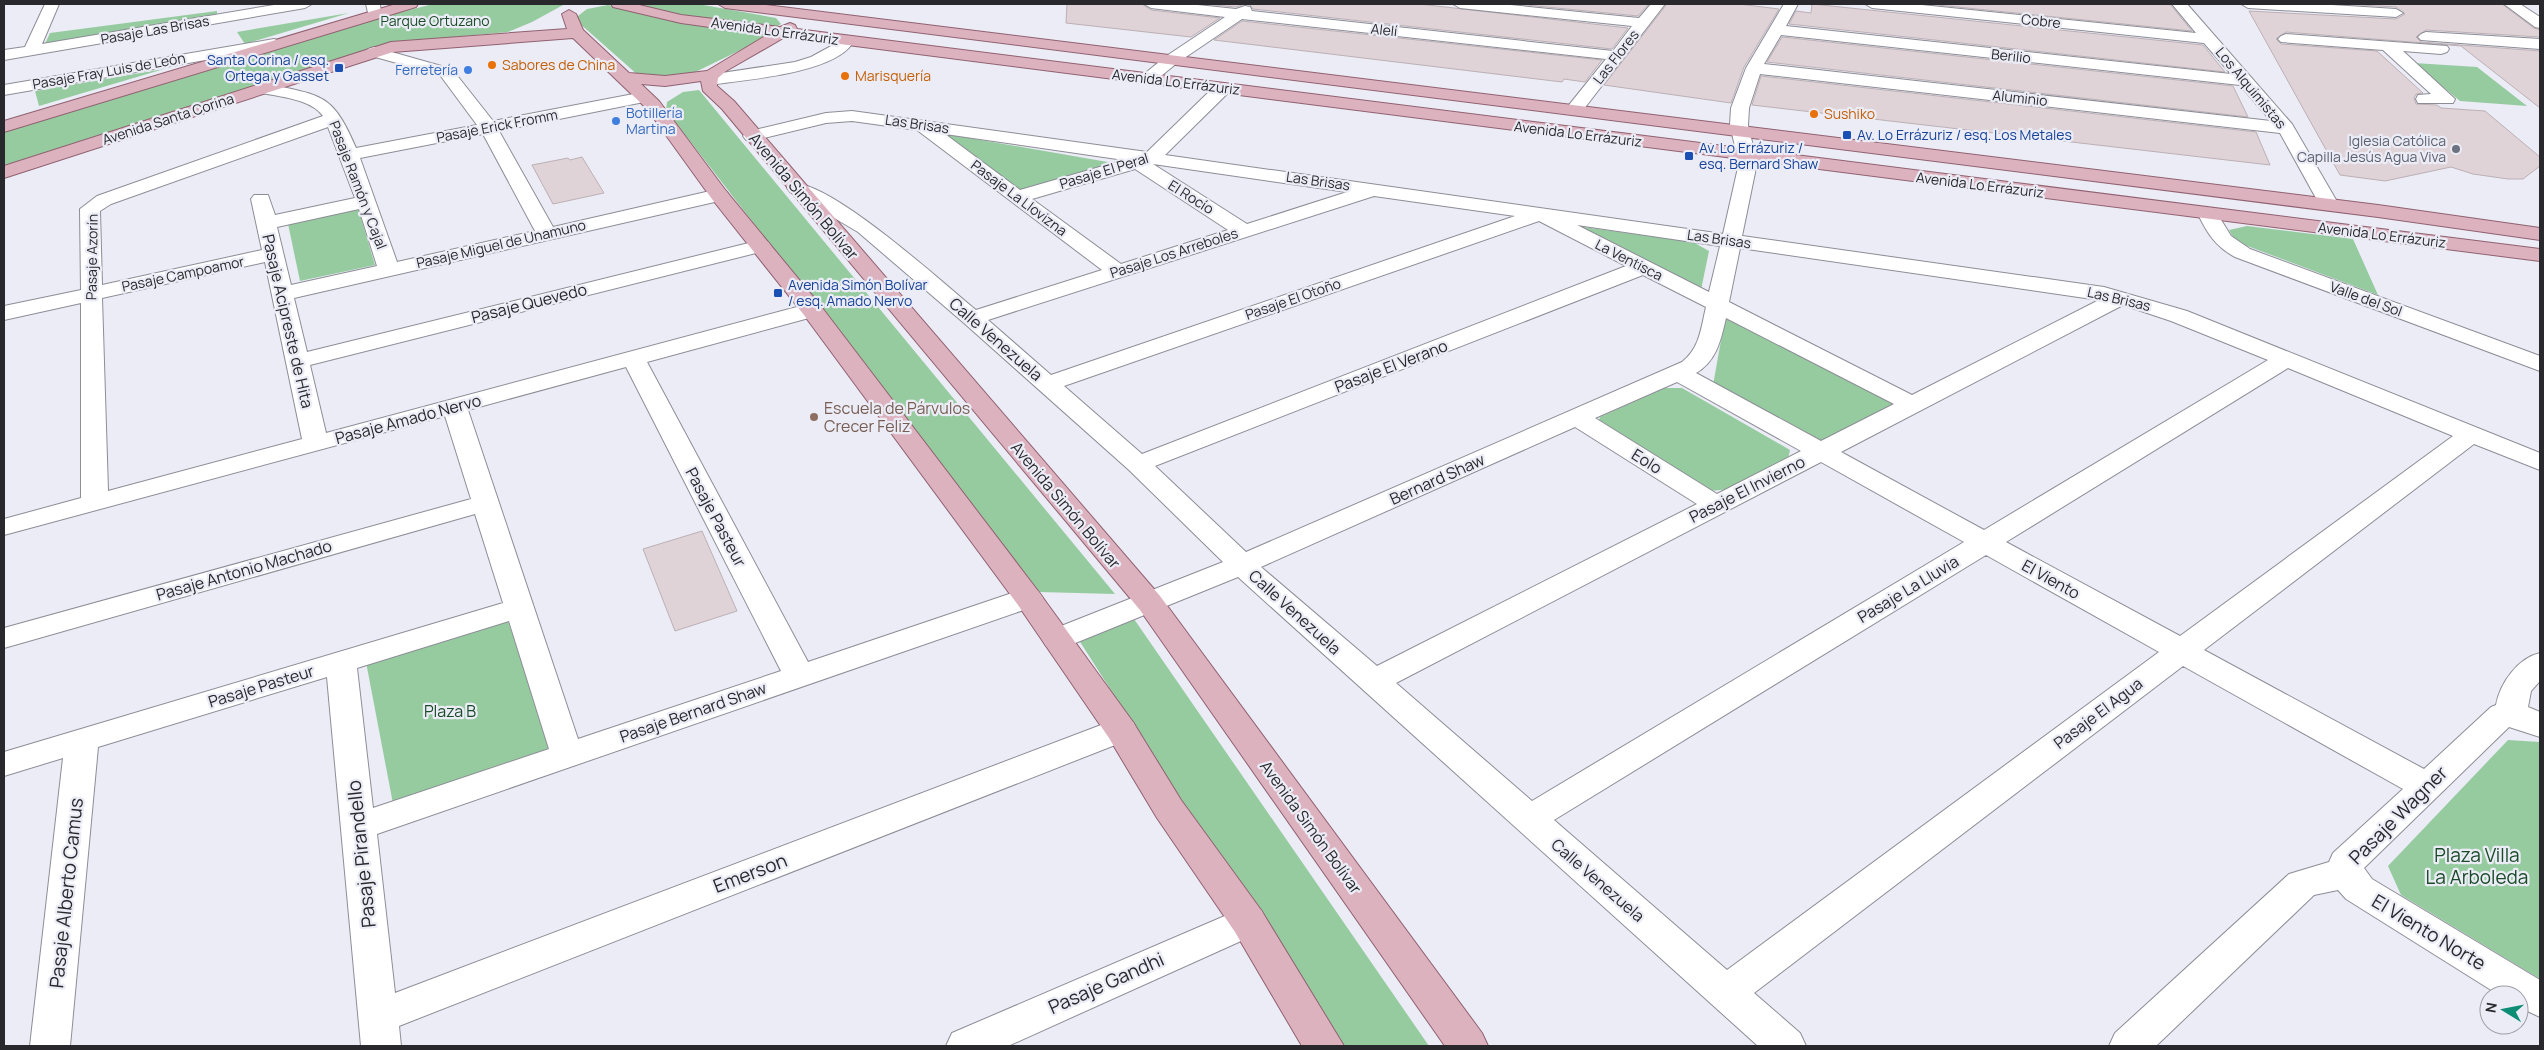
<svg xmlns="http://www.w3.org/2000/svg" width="2544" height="1050" font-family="Manrope,sans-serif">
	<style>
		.green { fill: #96cba0 }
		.building { fill: #dfd3d7; stroke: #bcb0b4 }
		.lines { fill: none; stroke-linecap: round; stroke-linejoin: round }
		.minor-casing { stroke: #8d8d97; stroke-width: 2 }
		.major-casing { stroke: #906170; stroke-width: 2 }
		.minor { fill: #fff; fill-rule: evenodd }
		.major { fill: #ddb2bf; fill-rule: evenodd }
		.food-dot { fill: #e8710a; stroke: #ebecf6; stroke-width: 2 }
		.transit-dot { fill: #1a4fb4; stroke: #ebecf6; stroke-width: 2 }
		.shop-dot { fill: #3f7fe0; stroke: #ebecf6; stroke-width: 2 }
		.worship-dot { fill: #6b7280; stroke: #ebecf6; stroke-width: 2 }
		.education-dot { fill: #8d6e63; stroke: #ebecf6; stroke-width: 2 }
		.labels { text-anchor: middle; stroke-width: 4.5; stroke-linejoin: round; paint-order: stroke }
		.far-park-label { font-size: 14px; fill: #1a4b28; stroke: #ebecf6 }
		.far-street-label { font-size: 14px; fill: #29292d; stroke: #ebecf6 }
		.far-transit-label { font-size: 14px; fill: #164399; stroke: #ebecf6; text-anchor: start }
		.far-food-label { font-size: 14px; fill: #c56008; stroke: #ebecf6; text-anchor: start }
		.far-shop-label { font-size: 14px; fill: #366cbe; stroke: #ebecf6; text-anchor: end }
		.far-worship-label { font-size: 14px; fill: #5b616d; stroke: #ebecf6; text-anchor: end }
		.street-label { font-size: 16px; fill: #29292d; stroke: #ebecf6 }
		.education-label { font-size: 16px; fill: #785e54; stroke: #ebecf6; text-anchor: start }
		.park-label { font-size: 16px; fill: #1a4b28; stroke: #ebecf6 }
		.near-street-label { font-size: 19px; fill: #29292d; stroke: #ebecf6 }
		.near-park-label { font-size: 19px; fill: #1a4b28; stroke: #ebecf6 }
	</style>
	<rect width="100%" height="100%" fill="#ebecf6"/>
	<path class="green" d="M433,4H565L532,22L508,32L388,43L4,167V132L370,20Z
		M630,4H698L776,18L781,24L776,27L766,28L672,14Z
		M608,5L678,22L772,35L687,76H639L578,22V16L587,9Z
		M217,11V17L44,46L50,33Z
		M349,13L245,44L237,32Z
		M2414,63L2477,67L2527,106L2460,101Z
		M164,69L39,106L35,91Z
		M699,90L1115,594L1039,592L666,110L667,102L683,92Z
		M935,132L1119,164L1018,192Z
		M357,205L375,265L300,281L287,219Z
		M1576,226L1693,242L1709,251L1701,290Z
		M2247,226L2353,239L2378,295L2242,244L2233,237L2229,230Z
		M1725,318L1898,406L1818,443L1713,385Z
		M1664,388H1682L1790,450L1788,459L1732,489L1709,491L1598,424L1600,417Z
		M1134,619L1429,1046H1338L1068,623Z
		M508,621L551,749L394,809L366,662Z
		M2508,740L2540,742V979L2401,895L2388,866Z"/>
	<path class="building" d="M1067,4H1142L1151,10L1220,18L1191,37L1066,23Z
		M1204,4H1419L1628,28L1612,49L1253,9L1250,5L1245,4L1236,7Z
		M1516,4H1649L1638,16Z
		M1667,4H1739L1779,9L1744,67L1731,103L1604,85Z
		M1812,4L2203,45L2225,72L1789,24L1796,11L1811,13Z
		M1928,4H2170L2192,31Z
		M2342,4H2502L2534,28L2540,30V37L2426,30L2416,37L2421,42L2540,51V108L2461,46L2286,32L2276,39L2281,44L2377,51L2423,93L2416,94L2414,98L2416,104L2437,105L2441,108L2485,111L2540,157V166L2523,179H2508L2473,174L2451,167L2385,181L2340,175L2249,11L2396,19L2405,14L2396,7Z
		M1242,21L1602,60L1585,82L1564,79L1562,82L1214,40Z
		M1782,37L2233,86L2248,117L1767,62Z
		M1761,76L2256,132L2270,165L1752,105Z
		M582,157L604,193L553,204L532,165L568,158L570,160Z
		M702,531L737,611L675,631L643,549Z"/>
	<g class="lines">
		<defs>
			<path id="minor" d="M45,4H59L42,44L280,4H312L305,8L4,60V50L25,47Z
				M366,4H380L381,14L379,17H369Z
				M1144,4H1188L1236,9L1245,6L1250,7L1252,11L1613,51L1632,26L1460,8L1453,4H1500L1639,18L1651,4H1665L1580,114H1568L1565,110L1606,59L1242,19L1177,63L1155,81H1143L1141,78L1143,75L1165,57L1225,17L1151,8Z
				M1784,4H1798L1786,26L2231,74L2204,43L1872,8L1865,4H1912L2196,33L2172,4H2187L2292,124L2339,205L2336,209H2322L2280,133L1760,74L1749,108L1748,125L1757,163L1742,236L2104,287L2187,311L2540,453V470L2474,444L2204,650L2424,769L2491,707L2496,705C2500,683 2518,658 2540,653V681L2531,691L2528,707L2540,712V737L2509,727L2364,868L2372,879L2540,980V1017L2519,1007V995H2499L2346,899L2338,890L2314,895L2156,1046H2109L2115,1033L2289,874L2329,862L2333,853L2403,789L2183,666L1754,993L1800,1033L1806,1046H1758L1238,577L1068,646L1057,649L1046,646L1042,639L1046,632L1223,562L1129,470L964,323L858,232L790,192L787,188L790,184C825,175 945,285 976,310L1102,270L917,130L852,121L826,123L752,141L746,140L743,136L746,132L826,113L852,111L1147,152L1217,84L1223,83L1231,88L1229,92L1165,155L1723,234L1739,163L1730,125L1731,108L1746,68ZM1781,35L2240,85L2271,121L1764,64ZM945,134L1124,160L1020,190ZM1153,164L1347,192L1247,224ZM1135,169L1228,230L1121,264L1032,199ZM1374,196L1515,216L1051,375L988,320ZM1539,221L1626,266L1142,454L1064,386ZM1577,225L1720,246L1709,292ZM1740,248L2099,300L1912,395L1729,302ZM1643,275L1706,307C1701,328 1700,348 1682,362L1246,552L1155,466ZM2123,305L2171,321L2268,360L1984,530L1841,452ZM1726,318L1894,404L1821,441L1696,373C1717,361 1721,339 1726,318ZM2288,368L2453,436L2180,636L2006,542ZM1677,382L1801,451L1717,494L1595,418ZM1575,427L1697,504L1377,666L1261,567ZM1821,462L1964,542L1532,801L1396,683ZM1986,555L2159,652L1727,970L1554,820Z
				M2241,4H2316L2396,9L2403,13L2396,17L2248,8Z
				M2504,4H2520L2540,17V28L2535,27Z
				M2426,32L2540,39V49L2421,40L2418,37L2421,34Z
				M2286,34L2447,46L2449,49L2447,52L2441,54L2403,51L2455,99L2453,103H2418L2416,99L2418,95L2431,94L2383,50L2281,42L2278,39L2281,36Z
				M274,39L280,41L282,44L280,47L4,95V85Z
				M844,39L852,44C831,74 743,80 708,85L700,80L708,75L795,62L811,57Z
				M374,47L452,69L493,121L644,92L650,93L652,97L650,101L644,102L499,131L553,227L719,189L726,191L729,195L726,199L719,201L294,298L307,352L761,240L768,242L771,246L768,250L310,365L326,433L812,303L820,305L823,310L820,315L647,362L808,662L1018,591L1028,589L1038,591L1043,598L1038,605L377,834L395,993L1109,722L1121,718L1133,722L1137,730L1133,738L399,1026L401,1046H361L327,677L98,747L70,1046H30L63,758L4,776V752L503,603L475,514L4,648V628L471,499L445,416L4,535V519L81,498V303L4,320V306L81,290L80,209L97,196L323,116C310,98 278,97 258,92L256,88L258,84L264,83C320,96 332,91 356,148L477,125L440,75L368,55L366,52L368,49ZM328,127L355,198L275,215L268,195H254L251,199L262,250L102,285L100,211L111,204ZM483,134L535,231L397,262L360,158ZM359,209L377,266L291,285L277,227ZM265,262L302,439L108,491L102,298ZM626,367L781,671L578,739L468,410ZM509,621L549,749L373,808L357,668Z
				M2208,208L2215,210L2231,236L2250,249L2540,356V371L2235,257C2216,247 2207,233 2198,214L2201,210Z
				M1248,906L1261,910L1267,921L1261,932L1008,1046H946L952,1033Z"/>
			<path id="major" d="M396,4H418L416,7L4,132V121Z
				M611,4H635L681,15L780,27L790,23L795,25L797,29L2540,249V261L785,37L726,71L718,78L717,86L734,101L1160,596L1482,1033L1488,1046H1445L1140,610L722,109L703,91L701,81L665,86L641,84L659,101L726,191L820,305L1038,591L1133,722L1181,800L1261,910L1344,1046H1302L1235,932L1157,818L1109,738L1018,605L804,315L712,199L647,109L573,38L393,52L4,178V166L391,42L567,29L562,14L569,10L576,14L583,30L629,73L665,76L707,71L767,35L681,23L613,7Z
				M718,4H758L2378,205L2540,228V240L2378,217L725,8Z"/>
		</defs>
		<use href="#minor" class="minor-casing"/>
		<use href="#major" class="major-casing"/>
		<use href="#minor" class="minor"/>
		<use href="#major" class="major"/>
	</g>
	<g class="food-dot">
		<circle cx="492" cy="65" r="5"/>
		<circle cx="845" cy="76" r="5"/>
		<circle cx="1814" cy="114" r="5"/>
	</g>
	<g class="transit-dot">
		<rect x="334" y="63" width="10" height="10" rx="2.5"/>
		<rect x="1842" y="130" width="10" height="10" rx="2.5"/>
		<rect x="1684" y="151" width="10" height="10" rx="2.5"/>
		<rect x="773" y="288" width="10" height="10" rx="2.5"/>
	</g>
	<g class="shop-dot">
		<circle cx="468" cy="70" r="5"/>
		<circle cx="616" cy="121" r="5"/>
	</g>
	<circle class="worship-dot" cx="2456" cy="149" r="5"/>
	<circle class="education-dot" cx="814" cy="417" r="5"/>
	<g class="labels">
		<g class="far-park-label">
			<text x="435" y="26">Parque Ortuzano</text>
		</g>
		<g class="far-street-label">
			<text transform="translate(2041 21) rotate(6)" y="5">Cobre</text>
			<text transform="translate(155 30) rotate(-10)" y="5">Pasaje Las Brisas</text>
			<text transform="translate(1384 30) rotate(6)" y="5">Alelí</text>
			<text transform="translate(775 31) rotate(8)" y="5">Avenida Lo Errázuriz</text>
			<text transform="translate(2011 56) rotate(6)" y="5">Berilio</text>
			<text transform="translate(1616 57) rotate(-52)" y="5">Las Flores</text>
			<text transform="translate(109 71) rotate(-10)" y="5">Pasaje Fray Luis de León</text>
			<text transform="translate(1176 82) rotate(7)" y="5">Avenida Lo Errázuriz</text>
			<text transform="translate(2251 88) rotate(50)" y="5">Los Alquimistas</text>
			<text transform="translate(2020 98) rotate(6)" y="5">Aluminio</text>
			<text transform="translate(168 119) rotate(-18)" y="5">Avenida Santa Corina</text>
			<text transform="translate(917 124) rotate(8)" y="5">Las Brisas</text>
			<text transform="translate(497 126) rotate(-11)" y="5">Pasaje Erick Fromm</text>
			<text transform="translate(1578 134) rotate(7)" y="5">Avenida Lo Errázuriz</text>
			<text transform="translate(1104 171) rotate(-17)" y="5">Pasaje El Peral</text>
			<text transform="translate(1318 181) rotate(8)" y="5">Las Brisas</text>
			<text transform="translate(358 185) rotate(69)" y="5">Pasaje Ramón y Cajal</text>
			<text transform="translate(1980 185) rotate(7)" y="5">Avenida Lo Errázuriz</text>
			<text transform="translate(1191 197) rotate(32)" y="5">El Rocío</text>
			<text transform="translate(1019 198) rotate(37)" y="5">Pasaje La Llovizna</text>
			<text transform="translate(2382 235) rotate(7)" y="5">Avenida Lo Errázuriz</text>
			<text transform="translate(1719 239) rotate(8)" y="5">Las Brisas</text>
			<text transform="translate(501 244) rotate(-13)" y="5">Pasaje Miguel de Unamuno</text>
			<text transform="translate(1174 253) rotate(-18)" y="5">Pasaje Los Arreboles</text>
			<text transform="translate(92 257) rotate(-89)" y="5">Pasaje Azorín</text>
			<text transform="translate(1629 260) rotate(27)" y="5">La Ventisca</text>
			<text transform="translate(183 274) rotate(-12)" y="5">Pasaje Campoamor</text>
			<text transform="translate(1293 299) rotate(-19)" y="5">Pasaje El Otoño</text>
			<text transform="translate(2119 299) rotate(13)" y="5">Las Brisas</text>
			<text transform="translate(2366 299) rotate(20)" y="5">Valle del Sol</text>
		</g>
		<g class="far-transit-label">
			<text x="329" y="65" text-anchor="end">Santa Corina / esq.<tspan x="329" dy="16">Ortega y Gasset</tspan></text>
			<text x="1857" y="140">Av. Lo Errázuriz / esq. Los Metales</text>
			<text x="1699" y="153">Av. Lo Errázuriz /<tspan x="1699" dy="16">esq. Bernard Shaw</tspan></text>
			<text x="788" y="290">Avenida Simón Bolívar<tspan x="788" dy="16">/ esq. Amado Nervo</tspan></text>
		</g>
		<g class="far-food-label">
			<text x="502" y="70">Sabores de China</text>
			<text x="855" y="81">Marisquería</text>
			<text x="1824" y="119">Sushiko</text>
		</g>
		<g class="far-shop-label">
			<text x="458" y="75">Ferretería</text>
			<text x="626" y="118" text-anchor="start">Botillería<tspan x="626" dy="16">Martina</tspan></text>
		</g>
		<g class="far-worship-label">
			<text x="2446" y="146">Iglesia Católica<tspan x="2446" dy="16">Capilla Jesús Agua Viva</tspan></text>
		</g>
		<g class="street-label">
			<text transform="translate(804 196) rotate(50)" y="6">Avenida Simón Bolívar</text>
			<text transform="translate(529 303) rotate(-14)" y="6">Pasaje Quevedo</text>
			<text transform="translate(288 321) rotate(77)" y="6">Pasaje Acipreste de Hita</text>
			<text transform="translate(996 339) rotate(41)" y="6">Calle Venezuela</text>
			<text transform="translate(1391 366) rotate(-21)" y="6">Pasaje El Verano</text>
			<text transform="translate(408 419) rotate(-15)" y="6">Pasaje Amado Nervo</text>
			<text transform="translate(1647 461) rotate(32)" y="6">Eolo</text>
			<text transform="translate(1437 479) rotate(-24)" y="6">Bernard Shaw</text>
			<text transform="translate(1747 489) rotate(-27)" y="6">Pasaje El Invierno</text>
			<text transform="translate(1066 505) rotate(50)" y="6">Avenida Simón Bolívar</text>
			<text transform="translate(716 517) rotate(62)" y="6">Pasaje Pasteur</text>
			<text transform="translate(244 570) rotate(-16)" y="6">Pasaje Antonio Machado</text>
			<text transform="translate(2051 579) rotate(29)" y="6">El Viento</text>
			<text transform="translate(1908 589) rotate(-31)" y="6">Pasaje La Lluvia</text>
			<text transform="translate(1295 612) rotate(42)" y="6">Calle Venezuela</text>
			<text transform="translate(261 686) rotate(-17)" y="6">Pasaje Pasteur</text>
			<text transform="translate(693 712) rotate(-19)" y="6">Pasaje Bernard Shaw</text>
			<text transform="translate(2098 713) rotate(-37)" y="6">Pasaje El Agua</text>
			<text transform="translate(1311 827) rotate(54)" y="6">Avenida Simón Bolívar</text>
			<text transform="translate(1598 880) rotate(41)" y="6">Calle Venezuela</text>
		</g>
		<g class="education-label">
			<text x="824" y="414">Escuela de Párvulos<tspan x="824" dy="18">Crecer Feliz</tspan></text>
		</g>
		<g class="park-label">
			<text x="450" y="717">Plaza B</text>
		</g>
		<g class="near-street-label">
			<text transform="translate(2398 815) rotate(-45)" y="7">Pasaje Wagner</text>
			<text transform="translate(361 854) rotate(-96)" y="7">Pasaje Pirandello</text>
			<text transform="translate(750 873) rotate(-21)" y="7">Emerson</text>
			<text transform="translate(66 893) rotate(-84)" y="7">Pasaje Alberto Camus</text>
			<text transform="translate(2429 932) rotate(31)" y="7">El Viento Norte</text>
			<text transform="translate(1106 983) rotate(-24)" y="7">Pasaje Gandhi</text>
		</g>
		<g class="near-park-label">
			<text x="2477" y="862">Plaza Villa<tspan x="2477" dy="22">La Arboleda</tspan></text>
		</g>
	</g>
	<rect width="2544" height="1050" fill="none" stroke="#29292d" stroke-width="10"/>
	<g transform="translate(2504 1010) rotate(280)"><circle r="24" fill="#ebecf6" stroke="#9d9ea6"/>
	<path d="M0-4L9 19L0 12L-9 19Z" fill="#0d8d73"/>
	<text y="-8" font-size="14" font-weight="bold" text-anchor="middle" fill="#29292d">N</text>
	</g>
</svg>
